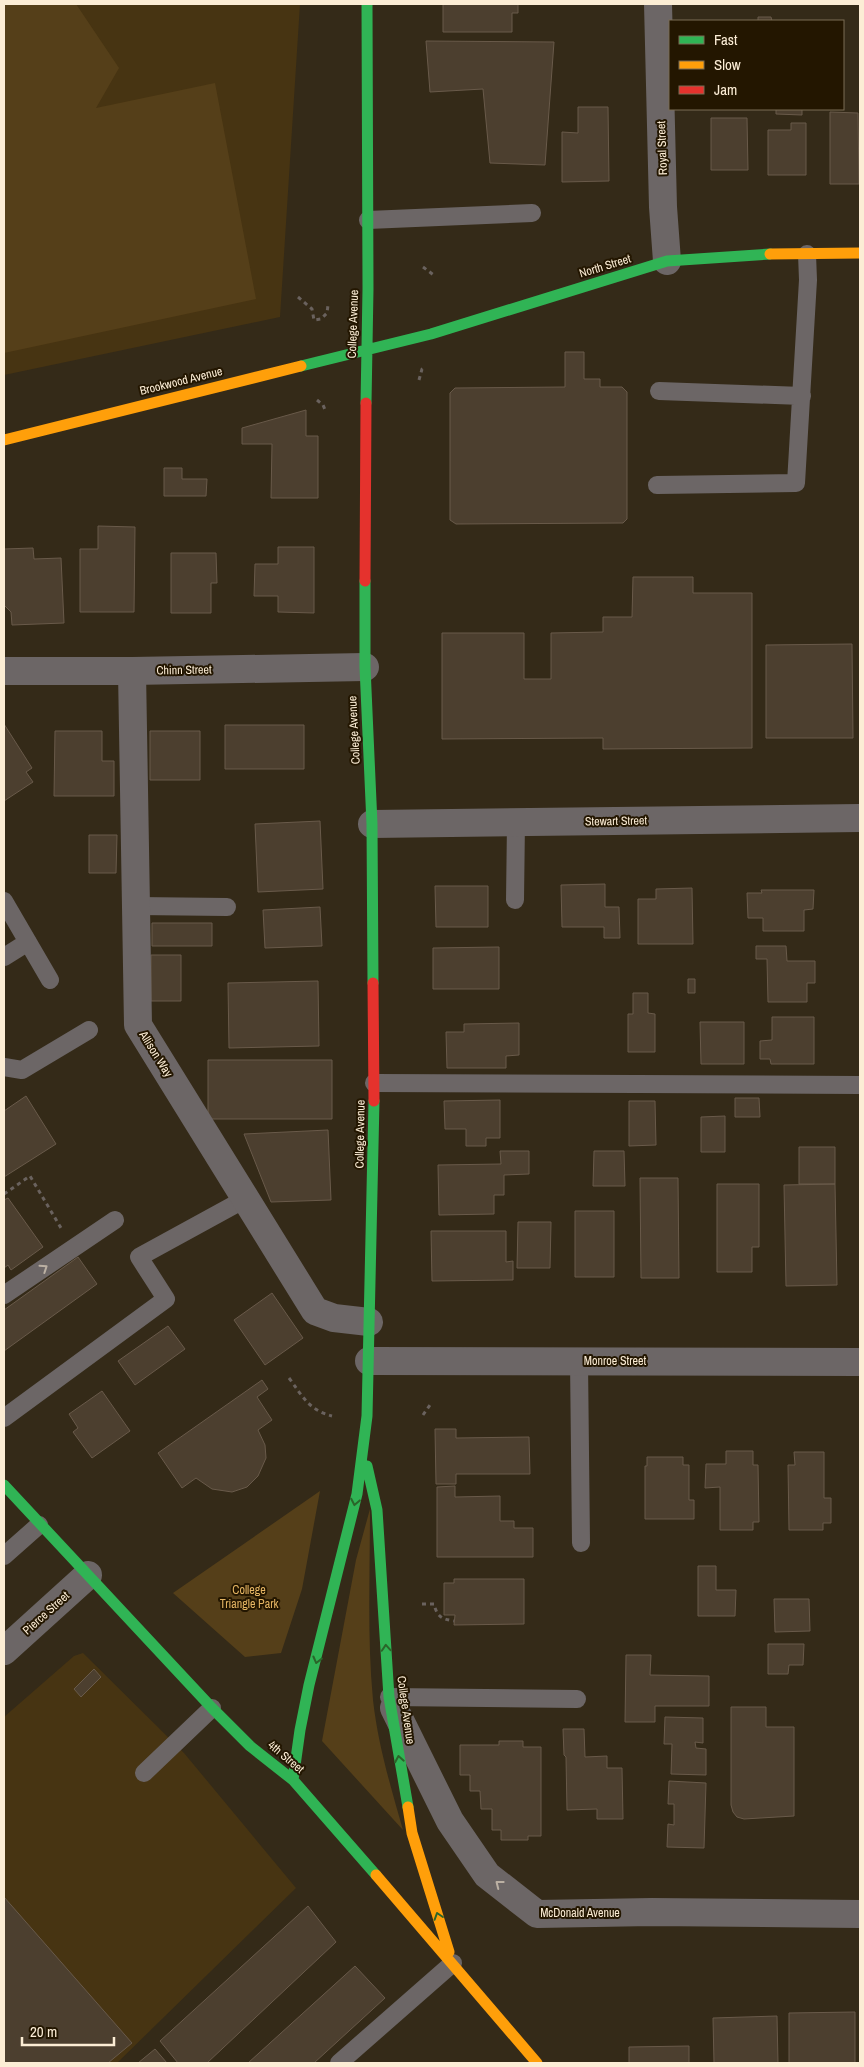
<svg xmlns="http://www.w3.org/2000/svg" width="864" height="2067" font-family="'Archivo Narrow',sans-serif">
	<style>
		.built { fill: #473412 }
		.green { fill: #553f19 }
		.building { fill: #4c3f2f; stroke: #695a4a }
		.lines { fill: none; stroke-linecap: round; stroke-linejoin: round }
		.path { stroke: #6a625e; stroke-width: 3; stroke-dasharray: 4 4; stroke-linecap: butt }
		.lane { stroke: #6c6666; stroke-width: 18 }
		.street { stroke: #6c6666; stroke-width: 28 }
		.fast { stroke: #30b455; stroke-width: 11 }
		.slow { stroke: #ff9f0a; stroke-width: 11 }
		.jam { stroke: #e5322d; stroke-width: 11 }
		.oneway { stroke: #bbb0a3 }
		.oneway2 { stroke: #2a652a }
		.labels { text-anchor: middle; stroke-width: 4; stroke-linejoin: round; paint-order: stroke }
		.street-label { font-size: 12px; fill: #fcedd5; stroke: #231600 }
		.park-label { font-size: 12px; fill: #e6b663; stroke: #231600 }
	</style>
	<rect width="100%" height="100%" fill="#342a18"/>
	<path class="built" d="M4,4H300L280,317L4,375Z
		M83,1653L184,1753L296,1888L117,2063H4V1717L74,1656Z"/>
	<path class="green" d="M4,4H76L119,68L96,108L215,83L256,299L4,353Z
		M320,1491L302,1589L281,1653L245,1657L173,1593Z
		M370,1509C370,1572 367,1637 373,1700C378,1745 391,1788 403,1830L322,1741L356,1560Z"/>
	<path class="building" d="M443,4H518V13H512V32H443Z
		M758,17H771L772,21H758Z
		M426,41L554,42L545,165L490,163L483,89L430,92Z
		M578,107H608L609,181L562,182V132L578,133Z
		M776,109H802V115L776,114Z
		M830,112L858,113L859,184H830Z
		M711,118H747L748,170H711Z
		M791,123H806V175H768V130H791Z
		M565,352H584V379H600V387H622L627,392V519L623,523L456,524L450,520V393L455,388L565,387Z
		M306,410V436H318V498H271L272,444H242V428Z
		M164,468H182V479H207L206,496H164Z
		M98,526L135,527L134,612H80V549H98Z
		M278,547H314V613L278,612V596H254L255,564H278Z
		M33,548L34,559L61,558L64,623L12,625L11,612L4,605V549Z
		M171,553H216L217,583H211V613H171Z
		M633,577H693V593H752V748L603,749V738L442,739V633H524V679H551V633L603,632V617H632Z
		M852,644L853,738H766V645Z
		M4,724L32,768L26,772L33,782L4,801Z
		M225,725H304V769H225Z
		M55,731H102V761H114V796H54Z
		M150,731H200V780H150Z
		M320,821L323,889L258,892L255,824Z
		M89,835H117L116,873H89Z
		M605,884V907H619L620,938H604V927H562L561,885Z
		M435,886H488V927H436Z
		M692,888L693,944H638V899H656V889Z
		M761,890H814L813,909L804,910V931H763V918H748L747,893H762Z
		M320,907L322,946L265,948L263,910Z
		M152,923H212V946H152Z
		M756,946H786L787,961H815V983H807V1002H768L767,959H756Z
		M499,947V989H433V948Z
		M151,955H181V1001H151Z
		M688,979H695V993H688Z
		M318,981L319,1046L229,1048L228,983Z
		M633,993H648V1013L655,1014V1052H628V1014H633Z
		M772,1017H814V1064H771L770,1059H760V1041L772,1040Z
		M700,1022H744V1064H701Z
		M519,1023V1055L506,1056V1068H447L446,1032H464V1024Z
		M208,1060H332V1119H208Z
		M26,1096L56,1144L4,1177V1111Z
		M735,1098H759L760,1117H735Z
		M500,1100V1138H486V1146H466V1129H445L444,1101Z
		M629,1101H655L656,1145L629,1146Z
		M725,1116V1152H701V1117Z
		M328,1130L331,1200L271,1202L244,1134Z
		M799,1147H835V1184H799Z
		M500,1151H529V1174L504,1175V1195H494V1214L439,1215L438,1165L501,1164Z
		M594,1151H624L625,1186H593Z
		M640,1178H678L679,1278H641Z
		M717,1184H759V1247H752V1272H717Z
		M835,1184L837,1285L786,1286L784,1185Z
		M8,1198L43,1247L11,1270L8,1265L4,1268V1200Z
		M575,1211H614V1277H575Z
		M518,1222H551L550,1268H517Z
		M431,1231H506V1262L513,1261V1280L432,1281Z
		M78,1257L97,1284L4,1351V1310Z
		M272,1293L303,1338L265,1365L234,1320Z
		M168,1326L185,1349L135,1385L118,1361Z
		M262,1380L268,1389L257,1397L272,1420L258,1430L265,1445L266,1458L258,1476L247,1487L232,1492L212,1489L196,1478L182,1488L158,1453Z
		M102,1391L130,1431L92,1458L73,1432L78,1428L69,1414Z
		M435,1429H456V1438L529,1437L530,1474H456V1484H436Z
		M726,1451H753V1465H758L759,1522H753V1530H720V1487L705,1488L706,1464H726Z
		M794,1452H824V1498H831V1523H823V1530H789L788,1465H795Z
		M647,1457H683V1465H689V1500H694V1519H645V1466H647Z
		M455,1486V1497L500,1496V1521H514V1528H533V1557H437V1487Z
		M698,1566H716V1590H736L735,1616H698Z
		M454,1579H524V1624L454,1625L455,1615H444V1583H454Z
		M774,1599H809L810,1631L775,1632Z
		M768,1644H804L803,1665H789L788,1674H768Z
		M626,1655H651L650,1675L709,1676V1706H655V1722H625Z
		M94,1669L101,1677L81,1697L74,1689Z
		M731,1707H766V1727H794V1816L744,1819L737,1817L733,1812L731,1805Z
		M665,1717L703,1718V1743L695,1742L696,1748L706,1749V1775L671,1774L672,1744H664Z
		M563,1729H584L585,1757L607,1756V1768H622L623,1819H597V1809L567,1810L566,1757L564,1755Z
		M499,1741H523V1747H541V1836H528V1840H501V1830H492V1809H481L480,1791H470V1775H460V1745H499Z
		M669,1781L706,1783L704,1848L667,1847L668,1824L674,1825V1804H668Z
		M4,1897L132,2043L108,2063H4Z
		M308,1906L336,1942L207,2063H178L160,2041Z
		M355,1966L385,1998L314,2063H248Z
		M855,2012V2063H789V2013Z
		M777,2016L778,2063H714L713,2018Z
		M689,2046V2063H629V2047Z
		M155,2049L167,2063H138Z"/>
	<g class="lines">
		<path class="path" d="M423,267L435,276
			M298,297L312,309L314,320L321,319L327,313L328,305
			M419,380L422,369L424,368
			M317,400L323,405L326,412
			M4,1194L30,1176L61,1228
			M289,1378C303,1397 309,1410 332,1416
			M423,1415L430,1405
			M422,1604H434C437,1617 442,1619 454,1621"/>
		<path class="lane" d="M368,220L532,213
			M659,391L802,396
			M657,485L796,483L808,280L807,254
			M515,900L516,822
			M4,901L50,980
			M137,906L227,907
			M4,957L28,942
			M4,1067L22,1070L89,1030
			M374,1083L860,1085
			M4,1295L115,1220
			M579,1361L581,1543
			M4,1418L166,1299L139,1257L245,1199
			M4,1556L39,1525
			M389,1697L577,1699
			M144,1773L212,1708
			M339,2063L453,1963"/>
		<path class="street" d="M658,4L663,207L667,261
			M4,671H132L365,667
			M132,671L138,1025L315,1311L334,1318L369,1322
			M372,824L860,818
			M369,1361L860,1362
			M4,1651L88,1575
			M394,1708L450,1821L487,1875L537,1914L652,1912L860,1914"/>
		<path class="fast" d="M301,366L431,334L667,261L770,254
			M366,403L368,289L367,4
			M365,581V667L372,824L373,983
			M367,1466L377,1510L389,1697L408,1807
			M4,1485L212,1708L250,1746L293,1780L376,1875
			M293,1780L300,1730L309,1685L357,1494L367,1416L374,1101"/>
		<path class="slow" d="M770,254L860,253
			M4,440L301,366
			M408,1807L412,1833L449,1952
			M376,1875L537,2063"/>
		<path class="jam" d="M365,581L366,403
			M373,983L374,1101"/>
	</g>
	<defs><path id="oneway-chevron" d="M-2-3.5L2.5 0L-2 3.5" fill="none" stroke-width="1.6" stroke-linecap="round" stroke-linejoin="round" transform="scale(1.25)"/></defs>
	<g class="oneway">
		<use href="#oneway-chevron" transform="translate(44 1268) rotate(-34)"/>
		<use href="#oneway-chevron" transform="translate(499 1884) rotate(-142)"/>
	</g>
	<g class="oneway2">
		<use href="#oneway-chevron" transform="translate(355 1502) rotate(101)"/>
		<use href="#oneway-chevron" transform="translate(386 1648) rotate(-94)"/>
		<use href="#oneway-chevron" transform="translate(317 1660) rotate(104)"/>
		<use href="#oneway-chevron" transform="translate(399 1759) rotate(-100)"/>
		<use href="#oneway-chevron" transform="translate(438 1916) rotate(-108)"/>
	</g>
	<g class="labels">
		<g class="street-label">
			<text transform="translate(662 148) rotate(-92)" y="4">Royal Street</text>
			<text transform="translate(605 266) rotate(-17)" y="4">North Street</text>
			<text transform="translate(353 324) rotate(-88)" y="4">College Avenue</text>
			<text transform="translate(181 381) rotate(-14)" y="4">Brookwood Avenue</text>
			<text transform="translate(184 670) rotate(-1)" y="4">Chinn Street</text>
			<text transform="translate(354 730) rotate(-93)" y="4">College Avenue</text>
			<text transform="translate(616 821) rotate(-1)" y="4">Stewart Street</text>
			<text transform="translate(156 1054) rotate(58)" y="4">Allison Way</text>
			<text transform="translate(360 1134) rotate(-89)" y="4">College Avenue</text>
			<text x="615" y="1365">Monroe Street</text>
			<text transform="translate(46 1613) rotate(-42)" y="4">Pierce Street</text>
			<text transform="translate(406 1710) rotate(82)" y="4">College Avenue</text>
			<text transform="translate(286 1757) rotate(40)" y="4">4th Street</text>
			<text x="580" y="1917">McDonald Avenue</text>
		</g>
		<g class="park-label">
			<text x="249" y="1594">College<tspan x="249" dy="14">Triangle Park</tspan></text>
		</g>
	</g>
	<rect width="864" height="2067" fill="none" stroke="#fcedd5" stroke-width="10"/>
	<rect x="669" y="20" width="175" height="90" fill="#231600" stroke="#7a6c55"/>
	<rect x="679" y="36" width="25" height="8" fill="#30b455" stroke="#7a6c55"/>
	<text x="714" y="45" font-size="15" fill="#fcedd5">Fast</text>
	<rect x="679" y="61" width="25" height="8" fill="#ff9f0a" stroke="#7a6c55"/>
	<text x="714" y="70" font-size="15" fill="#fcedd5">Slow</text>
	<rect x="679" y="86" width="25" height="8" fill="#e5322d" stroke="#7a6c55"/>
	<text x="714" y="95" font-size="15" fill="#fcedd5">Jam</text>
	<path d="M22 2037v8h92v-8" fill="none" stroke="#fcedd5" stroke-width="2.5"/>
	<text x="30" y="2037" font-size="15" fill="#fcedd5" stroke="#231600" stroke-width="4" paint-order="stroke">20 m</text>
</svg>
